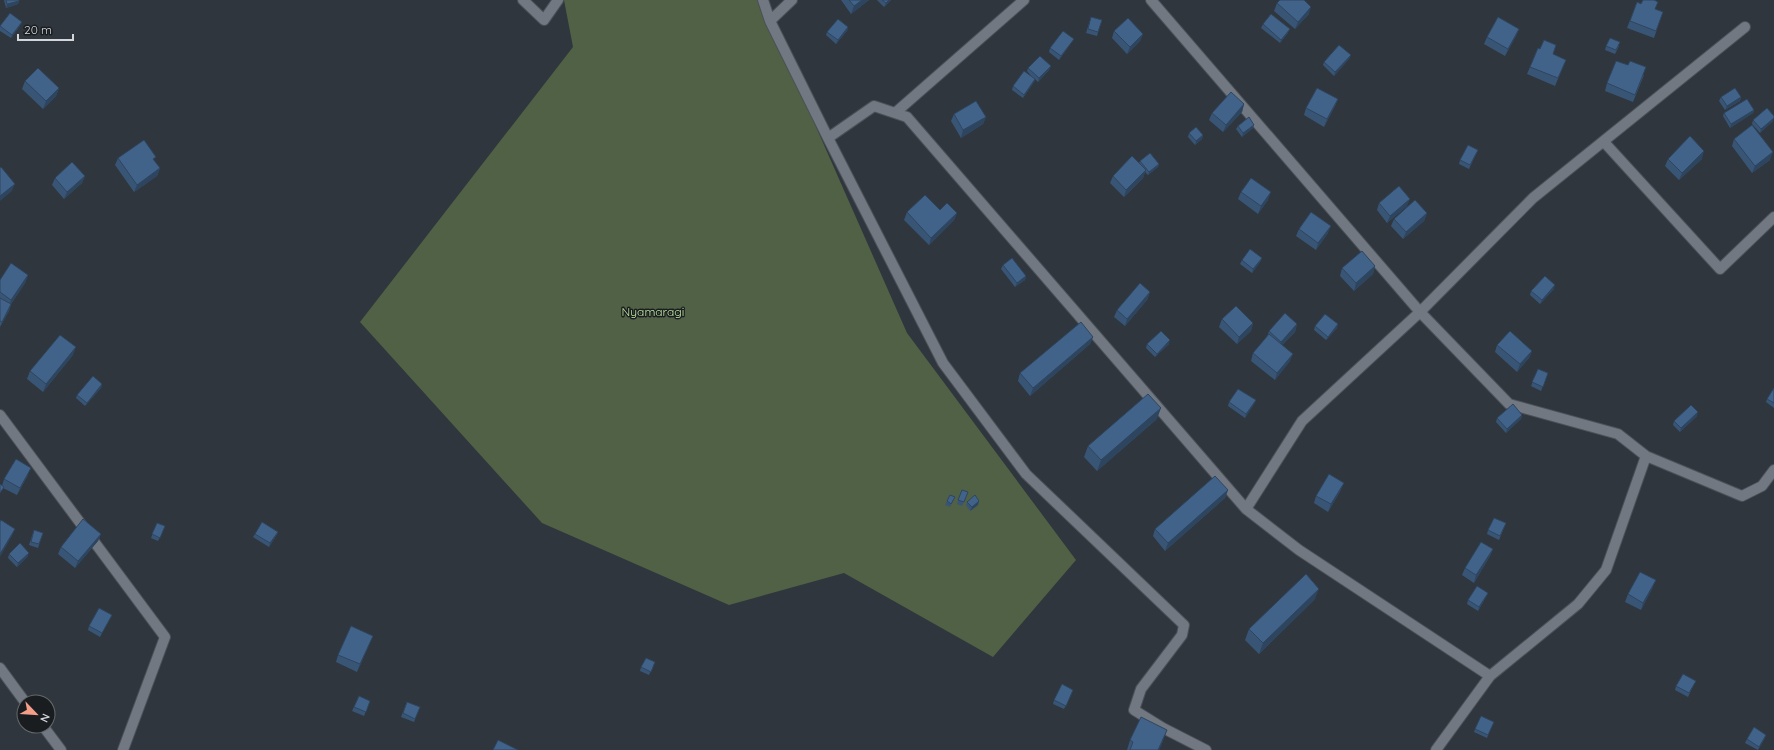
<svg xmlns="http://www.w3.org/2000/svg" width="1774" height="750" font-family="Quicksand,sans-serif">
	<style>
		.green { fill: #516145 }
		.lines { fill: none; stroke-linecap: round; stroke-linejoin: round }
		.street-casing { stroke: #4c5158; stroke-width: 12 }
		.street { stroke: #717881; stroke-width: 10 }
		.wall { fill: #395576 }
		.shaded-wall { fill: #2e4560 }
		.building { fill: #426389; stroke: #2e4560 }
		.labels { text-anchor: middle; stroke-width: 3; stroke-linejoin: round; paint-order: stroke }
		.park-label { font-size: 12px; fill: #c2eaa3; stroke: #1a1d20 }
	</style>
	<rect width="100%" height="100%" fill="#2f363d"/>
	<path class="green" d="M564,0H760L907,333L1076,560L993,657L844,573L729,605L542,523L360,322L573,47Z"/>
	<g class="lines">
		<defs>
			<path id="street" d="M523,0L544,20L558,0
				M763,0L770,21L828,138L943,363L1026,474L1184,625L1182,635L1141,689L1134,710L1163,728L1206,750
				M1151,0L1420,312L1509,404L1618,434L1646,456L1742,496L1762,486L1774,470
				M770,21L792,0
				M895,113L1024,0
				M828,138L874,106L907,117L1246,509L1299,550L1490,676
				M1604,142L1720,269L1774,217
				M0,415L165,637L123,750
				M1246,509L1302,421L1420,312L1533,198L1745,27
				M0,668L25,702
				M43,726L61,750
				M1436,750L1490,676L1578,604L1606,570L1646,456"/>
		</defs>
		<use href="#street" class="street-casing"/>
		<use href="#street" class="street"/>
	</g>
	<path class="wall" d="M4,0H19V1L18,4L6,8Z
		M841,0H869L851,14Z
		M877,0H891L884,7Z
		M1637,2L1663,12L1654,38L1627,28Z
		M1277,3L1309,14L1295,29L1274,11Z
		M1091,17L1102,20L1097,36L1086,33Z
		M1263,24L1288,33L1280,43L1261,28Z
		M0,26H20L11,38L0,31Z
		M848,27L847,31L836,44L826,35L827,32Z
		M1519,29L1516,36L1505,56L1484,44L1487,37Z
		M1114,31L1143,34L1140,41L1127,54L1112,38Z
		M1072,42L1059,60L1049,52L1050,48Z
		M1606,46H1619L1615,54L1605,50Z
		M1553,54L1566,60L1555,86L1527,74L1530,67Z
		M1351,55L1349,59L1334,76L1323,65L1324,62Z
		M1051,66L1049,70L1038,82L1035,79L1034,82L1023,98L1012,90L1013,86L1031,76L1027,71L1028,68Z
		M1644,75L1633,102L1605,91L1607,83Z
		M25,81L59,88L56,96L43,109L22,89Z
		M1721,97H1741L1740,101L1725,110L1719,101Z
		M1338,99L1335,106L1324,127L1304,115L1306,108Z
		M1244,104L1242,112L1223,132L1209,120L1212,113Z
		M1754,110L1753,113L1730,128L1723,116L1724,113Z
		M954,114L986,117L983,124L961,138L951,121Z
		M1753,120L1773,121L1760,133L1752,124Z
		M1238,126L1253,128L1242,137L1236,129Z
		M1189,133L1203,135L1202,139L1195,145L1188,137Z
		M1734,139L1770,160L1752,173L1732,146Z
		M1478,150L1469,169L1459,164L1460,160Z
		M118,158L160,168L157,176L134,192L115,165Z
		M1668,159H1702L1679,180L1665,166Z
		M1140,161L1159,164L1158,167L1148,175L1145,172L1143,178L1124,197L1110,183L1113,176L1139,163Z
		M85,176L82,183L64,199L52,185L55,178Z
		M1241,192L1268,200L1258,214L1238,199Z
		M1379,203L1407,206L1387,223L1377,210Z
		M940,210L957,213L954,220L929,245L904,220L907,212Z
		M1427,213L1424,221L1403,239L1391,226L1394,219Z
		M1299,229L1328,233L1316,250L1296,236Z
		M1262,258L1260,262L1252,273L1240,264L1242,260Z
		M1003,265L1026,276L1025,280L1015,287L1001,269Z
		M1375,266L1373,274L1354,291L1340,276L1342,268Z
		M28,275L25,283L11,304L9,311L0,327V280Z
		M1554,289L1540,304L1530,295L1531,291Z
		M1150,292L1147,300L1125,326L1114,317L1117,310Z
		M1222,319L1253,323L1251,331L1237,344L1219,327Z
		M1297,324L1295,332L1282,345L1290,361L1275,380L1251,361L1253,353L1267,337L1269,331Z
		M1315,326L1337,328L1326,340L1314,330Z
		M1093,337L1090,344L1030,396L1018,381L1020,373Z
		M1147,344H1169L1155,357L1146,348Z
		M1497,345L1532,351L1529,358L1517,372L1495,352Z
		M73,355L43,392L27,379L30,371Z
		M1538,369L1548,373L1541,391L1531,386Z
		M102,384L101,388L85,406L76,398L77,395Z
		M1774,388V408L1766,402L1767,399Z
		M1256,400L1254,404L1245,418L1228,406L1229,402Z
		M1522,415L1521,419L1506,433L1496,422L1497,418Z
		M1697,416L1680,432L1673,425L1674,421Z
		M1157,419L1097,471L1084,457L1088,446Z
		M28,475L17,495L3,488L2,490V486L4,479Z
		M962,490L968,492L962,506L957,504Z
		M1228,490L1225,498L1165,551L1153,536L1155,529Z
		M1341,490L1328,512L1314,503L1316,496Z
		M955,497L950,507L945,505L947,501Z
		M967,502L978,505L970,511L966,505Z
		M157,523L165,526L158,541L151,538Z
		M1506,523L1499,540L1487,534L1488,530Z
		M34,530L43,533L38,548L29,545Z
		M278,532L276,536L269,547L253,537L255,534Z
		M101,534L98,541L75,568L58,554L61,547Z
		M1493,549L1490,556L1474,583L1462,575L1465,568Z
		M9,554L28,556L17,567L8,558Z
		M1653,587L1641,610L1625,602L1628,594Z
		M1488,593L1486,597L1478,611L1467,604L1468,600Z
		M1315,599L1259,654L1245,640L1249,629Z
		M112,615L100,637L88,630L89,626Z
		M370,643L357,672L336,662L338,655Z
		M655,662L649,675L640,671L641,667Z
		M1694,684L1688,697L1675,690L1676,686Z
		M1072,693L1064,709L1053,704L1054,700Z
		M359,696L370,701L364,716L352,711Z
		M407,702L420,707L414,722L401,717Z
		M1492,726L1487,738L1474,732L1475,729Z
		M1765,738L1758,750L1745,743L1747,739Z
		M1130,740L1163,741L1159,750H1127Z"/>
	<path class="shaded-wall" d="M862,0H869L851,14L854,6Z
		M889,0H891L884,7L886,3Z
		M19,1L18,4L6,8L7,4Z
		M1311,7L1309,14L1295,29L1298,22Z
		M22,22L20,26L11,38L12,35Z
		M848,27L847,31L836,44L838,40Z
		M1290,29L1288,33L1280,43L1281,40Z
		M1519,29L1516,36L1505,56L1508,49Z
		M1143,34L1140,41L1127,54L1130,47Z
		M1074,39L1072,42L1059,60L1061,56Z
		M1351,55L1349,59L1334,76L1335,72Z
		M1051,66L1049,70L1038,82L1039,78Z
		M1035,79L1034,82L1023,98L1024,95Z
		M59,88L56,96L43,109L46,101Z
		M1741,97L1740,101L1725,110L1727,106Z
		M1338,99L1335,106L1324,127L1327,119Z
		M1244,104L1242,112L1223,132L1226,125Z
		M1754,110L1753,113L1730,128L1731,124Z
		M986,117L983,124L961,138L963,130Z
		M1774,118L1773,121L1760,133L1761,129Z
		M1254,125L1253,128L1242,137L1243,133Z
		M1203,135L1202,139L1195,145L1196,141Z
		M1704,151L1702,159L1679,180L1682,173Z
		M1773,152L1770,160L1752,173L1755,166Z
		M1159,164L1158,167L1148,175L1149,172Z
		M160,168L157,176L134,192L137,185Z
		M1146,170L1143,178L1124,197L1126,190Z
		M85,176L82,183L64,199L67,192Z
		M15,184L12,191L0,201V196Z
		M1271,192L1268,200L1258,214L1261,206Z
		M1410,199L1407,206L1387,223L1390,216Z
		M957,213L954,220L929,245L931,238Z
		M1427,213L1424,221L1403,239L1406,232Z
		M1331,226L1328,233L1316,250L1318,243Z
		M1262,258L1260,262L1252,273L1253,269Z
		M1375,266L1373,274L1354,291L1356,283Z
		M28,275L25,283L9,307L11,300Z
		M1026,276L1025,280L1015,287L1017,283Z
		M1555,285L1554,289L1540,304L1542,300Z
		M1150,292L1147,300L1125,326L1127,319Z
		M11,304L9,311L0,327L2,322Z
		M1253,323L1251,331L1237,344L1239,337Z
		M1297,324L1295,332L1278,349L1281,342Z
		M1338,324L1337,328L1326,340L1328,337Z
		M1093,337L1090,344L1030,396L1033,388Z
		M1170,340L1169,344L1155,357L1157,354Z
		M76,347L73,355L43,392L46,384Z
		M1532,351L1529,358L1517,372L1520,364Z
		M1293,354L1290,361L1275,380L1277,373Z
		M102,384L101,388L85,406L87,403Z
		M1256,400L1254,404L1245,418L1246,414Z
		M1161,408L1157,419L1097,471L1101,460Z
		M1698,412L1697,416L1680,432L1681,428Z
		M1522,415L1521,419L1506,433L1507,429Z
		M31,468L28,475L17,495L20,488Z
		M1344,483L1341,490L1328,512L1331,504Z
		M1228,490L1225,498L1165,551L1168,543Z
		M979,501L978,505L970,511L972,507Z
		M15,529L12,536L0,557V554Z
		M278,532L276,536L269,547L270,543Z
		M101,534L98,541L75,568L78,561Z
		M1493,549L1490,556L1474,583L1476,575Z
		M29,553L28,556L17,567L18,563Z
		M1656,580L1653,587L1641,610L1643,603Z
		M1319,589L1315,599L1259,654L1263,643Z
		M1488,593L1486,597L1478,611L1479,607Z
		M373,636L370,643L357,672L360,664Z
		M1167,730L1163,741L1159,750H1158Z
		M1766,735L1765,738L1758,750L1759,747Z"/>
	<path class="building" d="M6,0H19V1L7,4Z
		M849,0H862L854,6Z
		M882,0H889L886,3Z
		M1280,0H1304L1311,7L1298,22L1277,3Z
		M1643,0H1654L1658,2L1655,9L1663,12L1656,31L1630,21L1637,2L1641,4Z
		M10,13L22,22L12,35L0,26Z
		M1271,14L1290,29L1281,40L1263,24Z
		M1091,17L1102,20L1098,32L1088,29Z
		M1498,17L1519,29L1508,49L1487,37Z
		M1128,18L1143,34L1130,47L1114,31Z
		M838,19L848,27L838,40L827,32Z
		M1063,31L1074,39L1061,56L1050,48Z
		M1610,38L1620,42L1616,50L1606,46Z
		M1544,40L1556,45L1553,54L1566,60L1558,78L1530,67L1538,48L1540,49Z
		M1339,45L1351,55L1335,72L1324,62Z
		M1040,56L1051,66L1039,78L1028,68Z
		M1616,61L1628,65L1630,61L1646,67L1635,95L1607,83Z
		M38,68L59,88L46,101L25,81Z
		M1024,71L1035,79L1024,95L1013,86Z
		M1317,88L1338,99L1327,119L1306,108Z
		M1735,88L1741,97L1727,106L1721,97Z
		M1231,92L1244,104L1226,125L1212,113Z
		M1747,99L1754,110L1731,124L1724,113Z
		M976,101L986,117L963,130L954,114Z
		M1767,108L1774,116V118L1761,129L1753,120Z
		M1249,117L1254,125L1243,133L1238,126Z
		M1752,125L1773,152L1755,166L1734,139Z
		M1196,127L1203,135L1196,141L1189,133Z
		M1690,136L1704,151L1682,173L1668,159Z
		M144,140L156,157L153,159L160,168L137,185L118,158Z
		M1468,145L1478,150L1470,165L1460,160Z
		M1150,153L1159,164L1149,172L1140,161Z
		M1132,156L1146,170L1126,190L1113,176Z
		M72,162L85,176L67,192L55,178Z
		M1,167L15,184L0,196V168Z
		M1251,178L1271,192L1261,206L1241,192Z
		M1399,186L1410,199L1390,216L1379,203Z
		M925,195L940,210L947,203L957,213L931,238L907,212Z
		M1415,200L1427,213L1406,232L1394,219Z
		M1311,212L1331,226L1318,243L1299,229Z
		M1250,249L1262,258L1253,269L1242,260Z
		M1362,251L1375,266L1356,283L1342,268Z
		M1012,258L1026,276L1017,283L1003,265Z
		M11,263L28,275L11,300L0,292V280Z
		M1545,276L1555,285L1542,300L1531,291Z
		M1140,283L1150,292L1127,319L1117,310Z
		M0,298L11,304L2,322L0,321Z
		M1236,306L1253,323L1239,337L1222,319Z
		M1285,313L1297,324L1281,342L1269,331Z
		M1325,314L1338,324L1328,337L1315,326Z
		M1081,322L1093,337L1033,388L1020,373Z
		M1161,331L1170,340L1157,354L1147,344Z
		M1510,331L1532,351L1520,364L1497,345Z
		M1269,334L1293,354L1277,373L1253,353Z
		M60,335L76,347L46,384L30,371Z
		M1538,369L1548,373L1543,387L1532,382Z
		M93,376L102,384L87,403L77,395Z
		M1774,388V403L1767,399Z
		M1238,389L1256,400L1246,414L1229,402Z
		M1148,394L1161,408L1101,460L1088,446Z
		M1513,404L1522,415L1507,429L1497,418Z
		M1691,405L1698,412L1681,428L1674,421Z
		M16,459L31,468L20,488L4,479Z
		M1329,474L1344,483L1331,504L1316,496Z
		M1215,476L1228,490L1168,543L1155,529Z
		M0,484L4,487L0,493Z
		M962,490L968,492L964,502L958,500Z
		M950,495L955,497L951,504L947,501Z
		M975,495L979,501L972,507L967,502Z
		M1494,518L1506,523L1500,536L1488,530Z
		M83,519L101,534L78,561L61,547Z
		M1,520L15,529L0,554V522Z
		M262,522L278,532L270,543L255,534Z
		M157,523L165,526L160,538L152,534Z
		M34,530L43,533L39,544L31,542Z
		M1481,542L1493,549L1476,575L1465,568Z
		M20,543L29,553L18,563L9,554Z
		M1640,572L1656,580L1643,603L1628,594Z
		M1306,574L1319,589L1263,643L1249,629Z
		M1477,586L1488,593L1479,607L1468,600Z
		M99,608L112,615L102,633L89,626Z
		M351,626L373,636L360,664L338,655Z
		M646,658L655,662L651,672L641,667Z
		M1683,674L1696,681L1689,693L1676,686Z
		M1062,684L1073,690L1066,706L1054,700Z
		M359,696L370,701L366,712L354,707Z
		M407,702L420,707L415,719L403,713Z
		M1481,716L1494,722L1488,735L1475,729Z
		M1141,717L1167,730L1158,750H1130L1133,742L1130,740Z
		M1754,727L1766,735L1759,747L1747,739Z
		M498,740L518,750H493Z"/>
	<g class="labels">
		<g class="park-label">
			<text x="653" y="316">Nyamaragi</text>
		</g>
	</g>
	<g transform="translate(36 714) rotate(115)"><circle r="19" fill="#1a1d20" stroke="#64676b"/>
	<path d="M0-3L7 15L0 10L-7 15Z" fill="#f49e87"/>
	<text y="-6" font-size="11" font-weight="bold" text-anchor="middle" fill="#d3d7dc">N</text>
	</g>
	<path d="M18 34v6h55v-6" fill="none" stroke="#d3d7dc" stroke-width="2"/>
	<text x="24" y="34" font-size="12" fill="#d3d7dc" stroke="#1a1d20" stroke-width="3" paint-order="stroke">20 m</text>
</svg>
